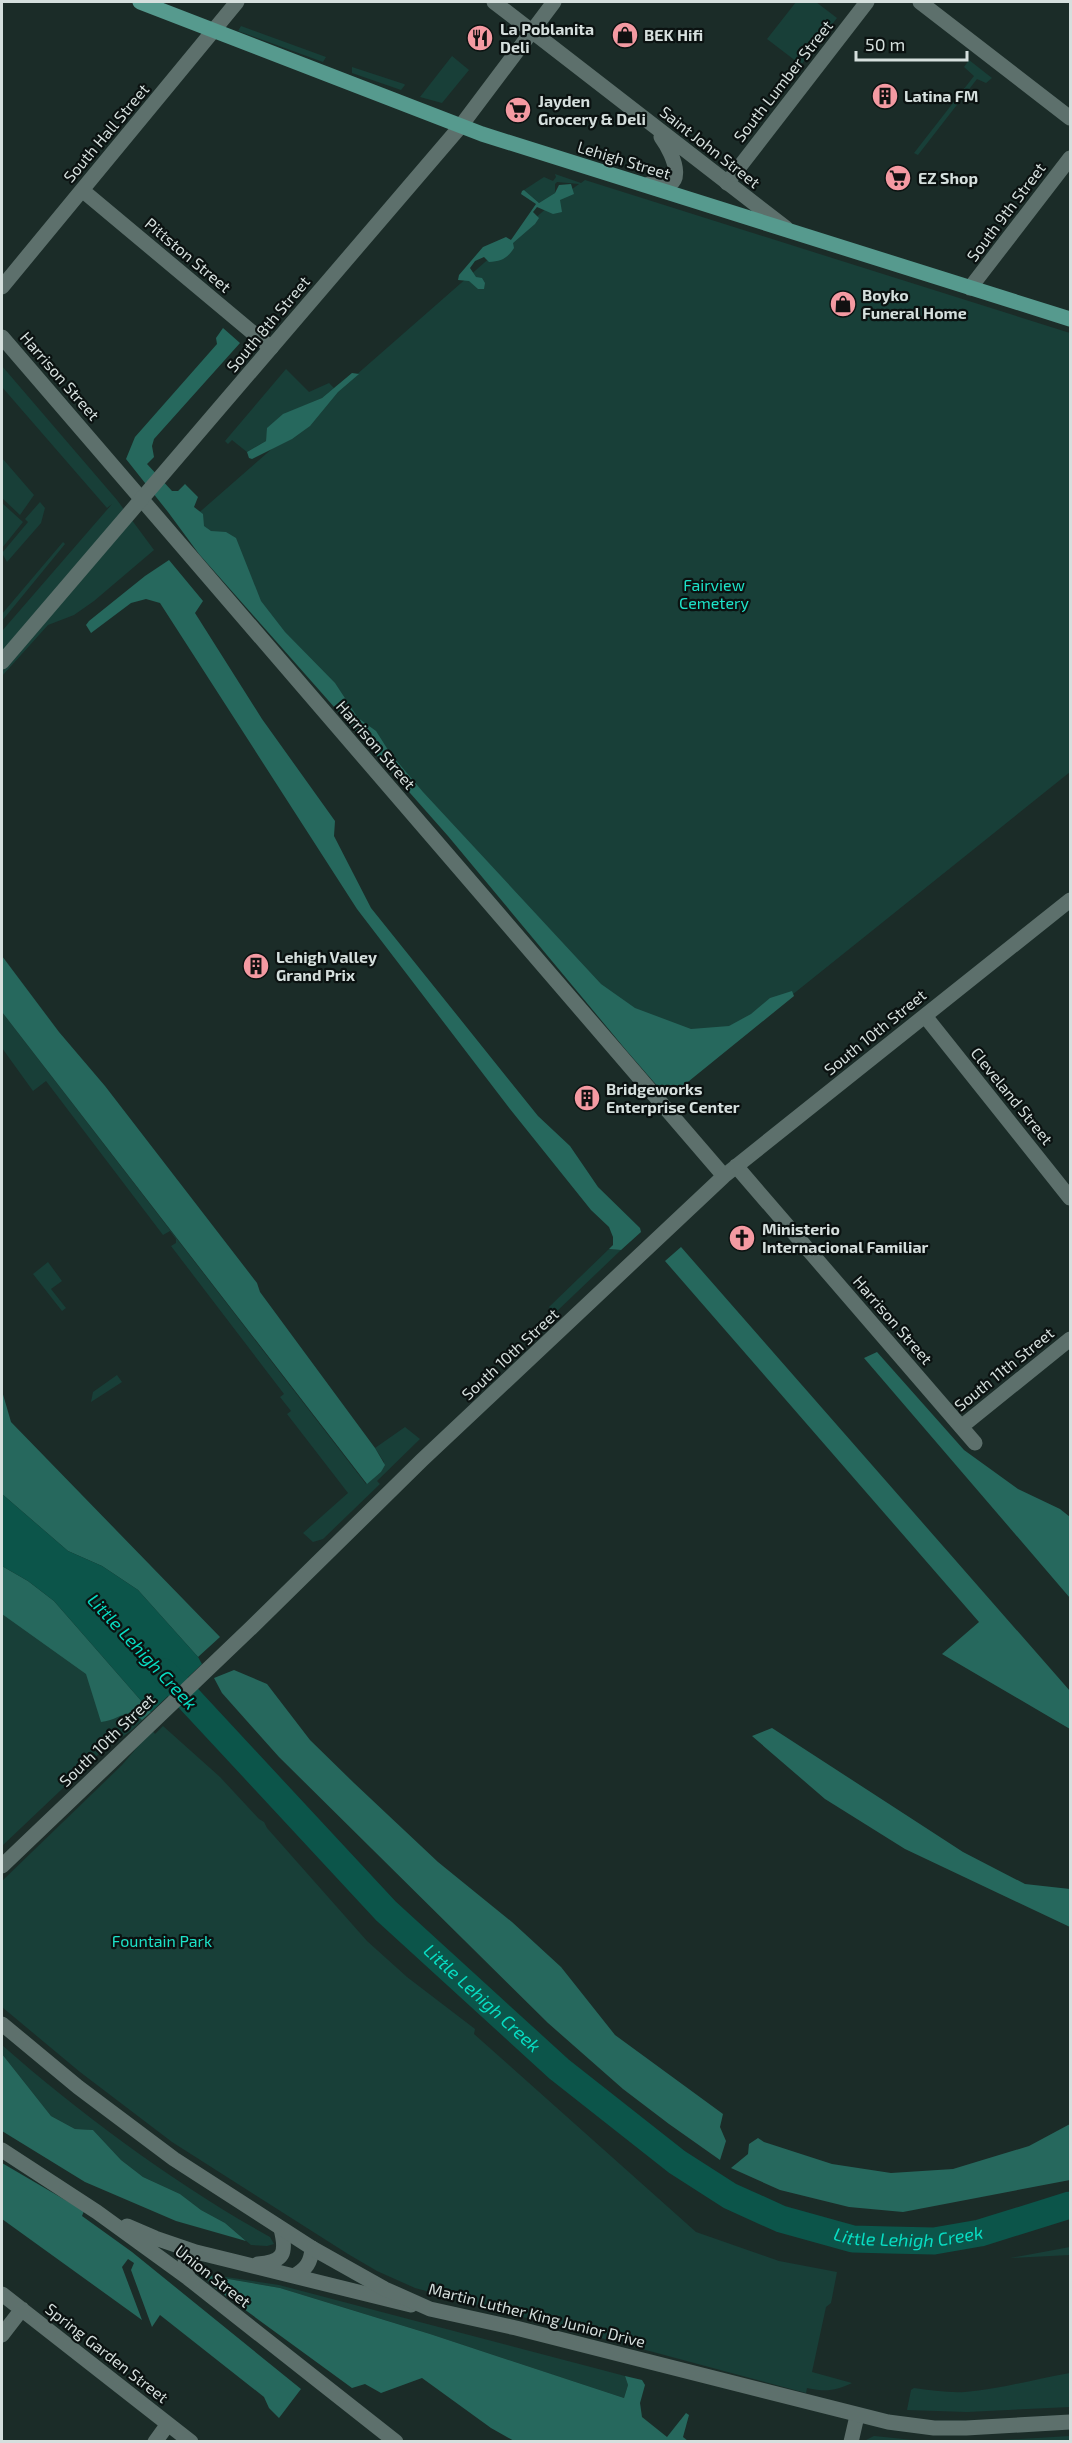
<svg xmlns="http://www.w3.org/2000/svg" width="1072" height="2443" font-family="'Exo 2',sans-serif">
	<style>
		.green { fill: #183f38 }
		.forest { fill: #26685d }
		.water { fill: #0c554a }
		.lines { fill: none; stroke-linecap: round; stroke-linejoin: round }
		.river { stroke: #0c554a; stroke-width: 27 }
		.minor { stroke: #5d706c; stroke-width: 15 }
		.tertiary { stroke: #5d706c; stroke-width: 15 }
		.secondary { stroke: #5d706c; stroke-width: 15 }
		.primary { stroke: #569a8e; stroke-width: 15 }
		.labels { text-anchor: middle; stroke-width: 4.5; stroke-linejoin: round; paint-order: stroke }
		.poi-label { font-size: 16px; font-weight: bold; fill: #d5dfdd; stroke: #0b1211; text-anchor: start }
		.street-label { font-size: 16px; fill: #d5dfdd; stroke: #0b1211 }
		.park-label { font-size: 16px; fill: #1de2c8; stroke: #0b1211 }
		.water-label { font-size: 18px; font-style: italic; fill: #08ddc3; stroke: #0b1211 }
	</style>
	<rect width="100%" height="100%" fill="#1b2c28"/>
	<path class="green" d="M796,2H816L837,18L801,65L767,39Z
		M241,26L326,57L323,62L238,31Z
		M452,56L469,70L442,103L420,97Z
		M969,60L992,78L986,83L977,79L918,155L914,153L974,76L964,67Z
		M352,67L404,84L405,85L401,90L352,73Z
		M555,174L581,183L585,180L1070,333V772L671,1092L186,524L549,206L579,184L557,182L555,184V193L539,203L524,190L544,177L553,181L556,177Z
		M2,366L117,500L154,550L94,601L74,615L48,625L2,676V631L112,504L107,508L2,387Z
		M286,369L309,392L329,383L334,388L322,398L283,415L268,428L266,441L247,452L232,440L228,444L225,441Z
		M2,458L34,495L20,515L2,498Z
		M40,502L45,508L41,523L7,562L2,553L28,522L25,519Z
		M2,503L23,522L2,548Z
		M63,542L65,544L2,621V614Z
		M2,1012L366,1484L381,1472L384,1462L375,1448L405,1427L420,1439L377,1481L380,1484L323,1539L313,1542L303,1533L348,1493L287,1414L291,1411L280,1397L284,1394L171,1246L176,1243V1239L170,1231L163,1235L46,1081L33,1091L2,1048Z
		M609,1249L621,1250L554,1314L549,1307Z
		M48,1262L62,1281L51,1289L66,1308L62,1311L33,1274Z
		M117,1375L122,1382L91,1402L93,1392Z
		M2,1566L151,1712L132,1730L100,1753L2,1846Z
		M163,1726L220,1777L259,1819L264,1822L267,1828L367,1941L407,1977L475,2029L474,2034L696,2232L779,2261L837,2272L831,2303L826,2307L812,2372L852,2383C835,2391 826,2392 807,2388L806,2393L415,2288L377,2271L348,2254L172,2142L80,2072L2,2007V1881L122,1765L152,1730L155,1734Z
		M2,2045C80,2114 178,2186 270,2237L274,2244L267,2246L251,2245L225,2223L201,2210L180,2194L143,2177L121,2160L93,2130L75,2129L51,2116L2,2054Z
		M1070,2247V2255L1010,2258Z
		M213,2275L279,2285L625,2376L628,2385L624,2398L430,2334L280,2288L211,2276Z
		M1070,2373V2407L967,2412L907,2410L911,2390L914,2388C930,2390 948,2393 965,2392C1001,2389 1035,2379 1070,2373Z
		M874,2436L923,2441H864Z
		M1070,2436V2441H984Z"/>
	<path class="forest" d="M571,184L574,194L560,200L562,212L553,214L537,207L533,212L539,218L535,224L513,243L514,248C507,259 501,261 489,262L484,257L475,261L470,268L476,277L482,278L485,283L484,289H478L469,281L458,280L459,275L483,247L506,237L511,240L536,204L521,194L522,191L524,190L539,203L555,193L559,185Z
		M223,328L240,343L154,439L152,446L154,457L147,464L172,491H178L185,484L198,497L194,507L203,514L204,526L211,531L226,532L236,538L261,601L285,632L335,683L358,718L376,731L390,753L423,792L601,984L635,1008L691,1029L729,1026L751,1014L770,998L792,991L794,996L673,1094H668L659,1088L626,1050L448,836L199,554L168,512L126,459L135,437L217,344L216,338Z
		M352,373L359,374L338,392L310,426L292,439L252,459L249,458L247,452L266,441L267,428L283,414L322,398Z
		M169,560L203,601L195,613L262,719L335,821L334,836L371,908L538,1116L570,1146L598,1187L640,1228L641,1232L621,1250L609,1249L613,1245V1237L609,1227L591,1210L510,1109L357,909L160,603L146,599L131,603L91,633L86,625L89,621L145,576Z
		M2,956L59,1032L105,1086L257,1283L260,1292L375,1448L385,1465L381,1472L367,1484L2,1012Z
		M681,1247L1070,1691V1729L942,1654L979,1622L665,1261Z
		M877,1352L964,1450L1018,1489L1060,1509L1070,1517V1598L864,1358Z
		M2,1391L11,1422L220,1637L198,1657L138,1590L102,1566L68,1551L2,1494Z
		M2,1566L28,1581L54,1601L151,1712L142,1720C127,1705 119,1721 101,1722L86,1674L2,1614Z
		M234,1670L267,1684L310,1740L354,1783L438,1862L512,1922L561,1967L615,2035L723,2114L720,2127L726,2141L720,2160L669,2124L623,2089L548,2023L279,1757L222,1693L214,1678Z
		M772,1728L963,1852L1025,1884L1070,1889V1927L905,1849L825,1799L752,1736Z
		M2,2054L51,2116L75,2129L93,2130L121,2160L143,2177L180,2194L201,2210L225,2223L246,2241L176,2221L85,2182L2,2131Z
		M1070,2124V2180L903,2212L849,2207L780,2190L731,2168L748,2154L749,2144L758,2138L764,2142L832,2164L891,2173L953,2169L1029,2146Z
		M2,2163L84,2211L82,2216L132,2252L301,2389L279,2418L269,2408L264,2397L160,2315L152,2327L131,2270L134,2263L128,2259L122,2267L142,2320L2,2219Z
		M211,2276L280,2288L430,2334L624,2398L628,2385L625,2376L642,2380L645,2385L640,2403L642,2417L667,2437L686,2413L689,2415L683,2437L688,2441H514L491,2428L422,2378L381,2393L365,2384L352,2388L211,2285L208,2281Z"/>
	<path class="water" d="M2,1494L68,1551L102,1566L138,1590L198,1657L202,1664L151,1712L54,1601L28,1581L2,1566Z"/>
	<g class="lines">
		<path class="river" id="s1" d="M164,1672L386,1911L559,2069L677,2162L730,2196L781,2219L853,2239L890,2240L934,2241L980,2233L1070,2205"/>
		<path class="minor" d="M920,2L1070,118
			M727,183L867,2
			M82,190L271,348
			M2,287L237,2
			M970,288L1070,158
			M2,337L724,1176
			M925,1016L1070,1198
			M736,1166L975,1443
			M961,1427L1070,1339
			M2,1866L251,1628L422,1460L724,1176L1070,900
			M2,2150L97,2212L188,2278L396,2442
			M127,2226L155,2238L196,2252
			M258,2264C284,2262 287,2253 281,2229
			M294,2276C306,2269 311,2263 312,2248
			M188,2278L185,2258L189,2253L196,2252L411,2305
			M2,2294L191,2442
			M2,2335L22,2309
			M155,2442L168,2424
			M851,2442L857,2416"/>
		<path class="tertiary" d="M494,2L786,228
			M649,184C690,195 675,156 661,137"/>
		<path class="secondary" d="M2,662L460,127L554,2
			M2,2024L78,2087L174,2159L312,2248L385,2289L430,2309L516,2328L888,2422L934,2428H966L1070,2422"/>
		<path class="primary" d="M140,2L482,134L1070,319"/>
	</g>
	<defs>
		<symbol id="shop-disc" viewBox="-11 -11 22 22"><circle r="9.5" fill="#f49aa2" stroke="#0b1211"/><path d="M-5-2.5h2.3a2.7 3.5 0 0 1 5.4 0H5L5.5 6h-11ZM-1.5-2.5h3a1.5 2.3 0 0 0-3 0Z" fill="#111"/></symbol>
		<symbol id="restaurant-disc" viewBox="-11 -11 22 22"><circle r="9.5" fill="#f49aa2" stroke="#0b1211"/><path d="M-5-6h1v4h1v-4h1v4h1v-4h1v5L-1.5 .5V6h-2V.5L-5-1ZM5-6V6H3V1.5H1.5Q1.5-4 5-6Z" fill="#111"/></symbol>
		<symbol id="building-disc" viewBox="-11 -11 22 22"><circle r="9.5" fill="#f49aa2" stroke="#0b1211"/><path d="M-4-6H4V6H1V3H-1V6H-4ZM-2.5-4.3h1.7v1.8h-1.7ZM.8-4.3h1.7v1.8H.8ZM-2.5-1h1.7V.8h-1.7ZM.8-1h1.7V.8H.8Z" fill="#111"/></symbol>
		<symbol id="supermarket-disc" viewBox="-11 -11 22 22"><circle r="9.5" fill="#f49aa2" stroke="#0b1211"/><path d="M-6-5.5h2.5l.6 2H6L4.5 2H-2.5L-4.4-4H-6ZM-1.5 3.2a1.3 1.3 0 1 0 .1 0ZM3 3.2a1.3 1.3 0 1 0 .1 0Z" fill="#111"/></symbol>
		<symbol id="church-disc" viewBox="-11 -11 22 22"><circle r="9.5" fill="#f49aa2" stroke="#0b1211"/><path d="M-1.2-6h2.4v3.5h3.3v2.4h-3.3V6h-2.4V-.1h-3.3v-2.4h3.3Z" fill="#111"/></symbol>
	</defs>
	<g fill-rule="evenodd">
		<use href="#shop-disc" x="610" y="20" width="30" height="30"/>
		<use href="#restaurant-disc" x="465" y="23" width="30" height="30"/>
		<use href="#building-disc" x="870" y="81" width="30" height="30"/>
		<use href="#supermarket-disc" x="503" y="95" width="30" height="30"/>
		<use href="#supermarket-disc" x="883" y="163" width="30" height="30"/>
		<use href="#shop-disc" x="828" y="289" width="30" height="30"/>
		<use href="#building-disc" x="241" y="951" width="30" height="30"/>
		<use href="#building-disc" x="572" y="1083" width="30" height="30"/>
		<use href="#church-disc" x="727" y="1223" width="30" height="30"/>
	</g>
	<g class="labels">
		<g class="poi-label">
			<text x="500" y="35">La Poblanita<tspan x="500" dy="18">Deli</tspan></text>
			<text x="644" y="41">BEK Hifi</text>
			<text x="904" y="102">Latina FM</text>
			<text x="538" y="107">Jayden<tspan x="538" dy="18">Grocery &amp; Deli</tspan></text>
			<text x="918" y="184">EZ Shop</text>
			<text x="862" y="301">Boyko<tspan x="862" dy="18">Funeral Home</tspan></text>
			<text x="276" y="963">Lehigh Valley<tspan x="276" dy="18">Grand Prix</tspan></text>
			<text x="606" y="1095">Bridgeworks<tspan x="606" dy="18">Enterprise Center</tspan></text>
			<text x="762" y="1235">Ministerio<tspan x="762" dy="18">Internacional Familiar</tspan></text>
		</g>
		<g class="street-label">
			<text transform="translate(783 81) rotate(-52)" y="6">South Lumber Street</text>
			<text transform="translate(106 133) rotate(-50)" y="6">South Hall Street</text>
			<text transform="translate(710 147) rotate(38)" y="6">Saint John Street</text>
			<text transform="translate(624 160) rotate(17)" y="6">Lehigh Street</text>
			<text transform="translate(1006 212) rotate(-53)" y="6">South 9th Street</text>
			<text transform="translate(188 255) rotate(40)" y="6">Pittston Street</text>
			<text transform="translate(268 324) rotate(-50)" y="6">South 8th Street</text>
			<text transform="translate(60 376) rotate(49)" y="6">Harrison Street</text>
			<text transform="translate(376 745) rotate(49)" y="6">Harrison Street</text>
			<text transform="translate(875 1032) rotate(-39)" y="6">South 10th Street</text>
			<text transform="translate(1012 1096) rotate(51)" y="6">Cleveland Street</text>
			<text transform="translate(893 1320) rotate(49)" y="6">Harrison Street</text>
			<text transform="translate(510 1354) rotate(-43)" y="6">South 10th Street</text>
			<text transform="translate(1004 1369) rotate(-39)" y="6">South 11th Street</text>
			<text transform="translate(107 1740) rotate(-44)" y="6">South 10th Street</text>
			<text transform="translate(213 2276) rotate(38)" y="6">Union Street</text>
			<text transform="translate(537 2315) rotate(14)" y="6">Martin Luther King Junior Drive</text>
			<text transform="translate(107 2353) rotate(38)" y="6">Spring Garden Street</text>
		</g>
		<g class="park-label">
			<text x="714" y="591">Fairview<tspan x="714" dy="18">Cemetery</tspan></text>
			<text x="162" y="1947">Fountain Park</text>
		</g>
		<g class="water-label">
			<text transform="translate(142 1652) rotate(47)" y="6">Little Lehigh Creek</text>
			<text dy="6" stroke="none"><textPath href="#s1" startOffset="456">Little Lehigh Creek</textPath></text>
			<text dy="6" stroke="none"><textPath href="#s1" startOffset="960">Little Lehigh Creek</textPath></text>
		</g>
	</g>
	<rect width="1072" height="2443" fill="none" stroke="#d5dfdd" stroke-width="6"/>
	<path d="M856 51v9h111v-9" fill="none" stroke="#d5dfdd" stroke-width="3"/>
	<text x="865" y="51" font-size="18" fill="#d5dfdd" stroke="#0b1211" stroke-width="4.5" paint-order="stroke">50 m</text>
</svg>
